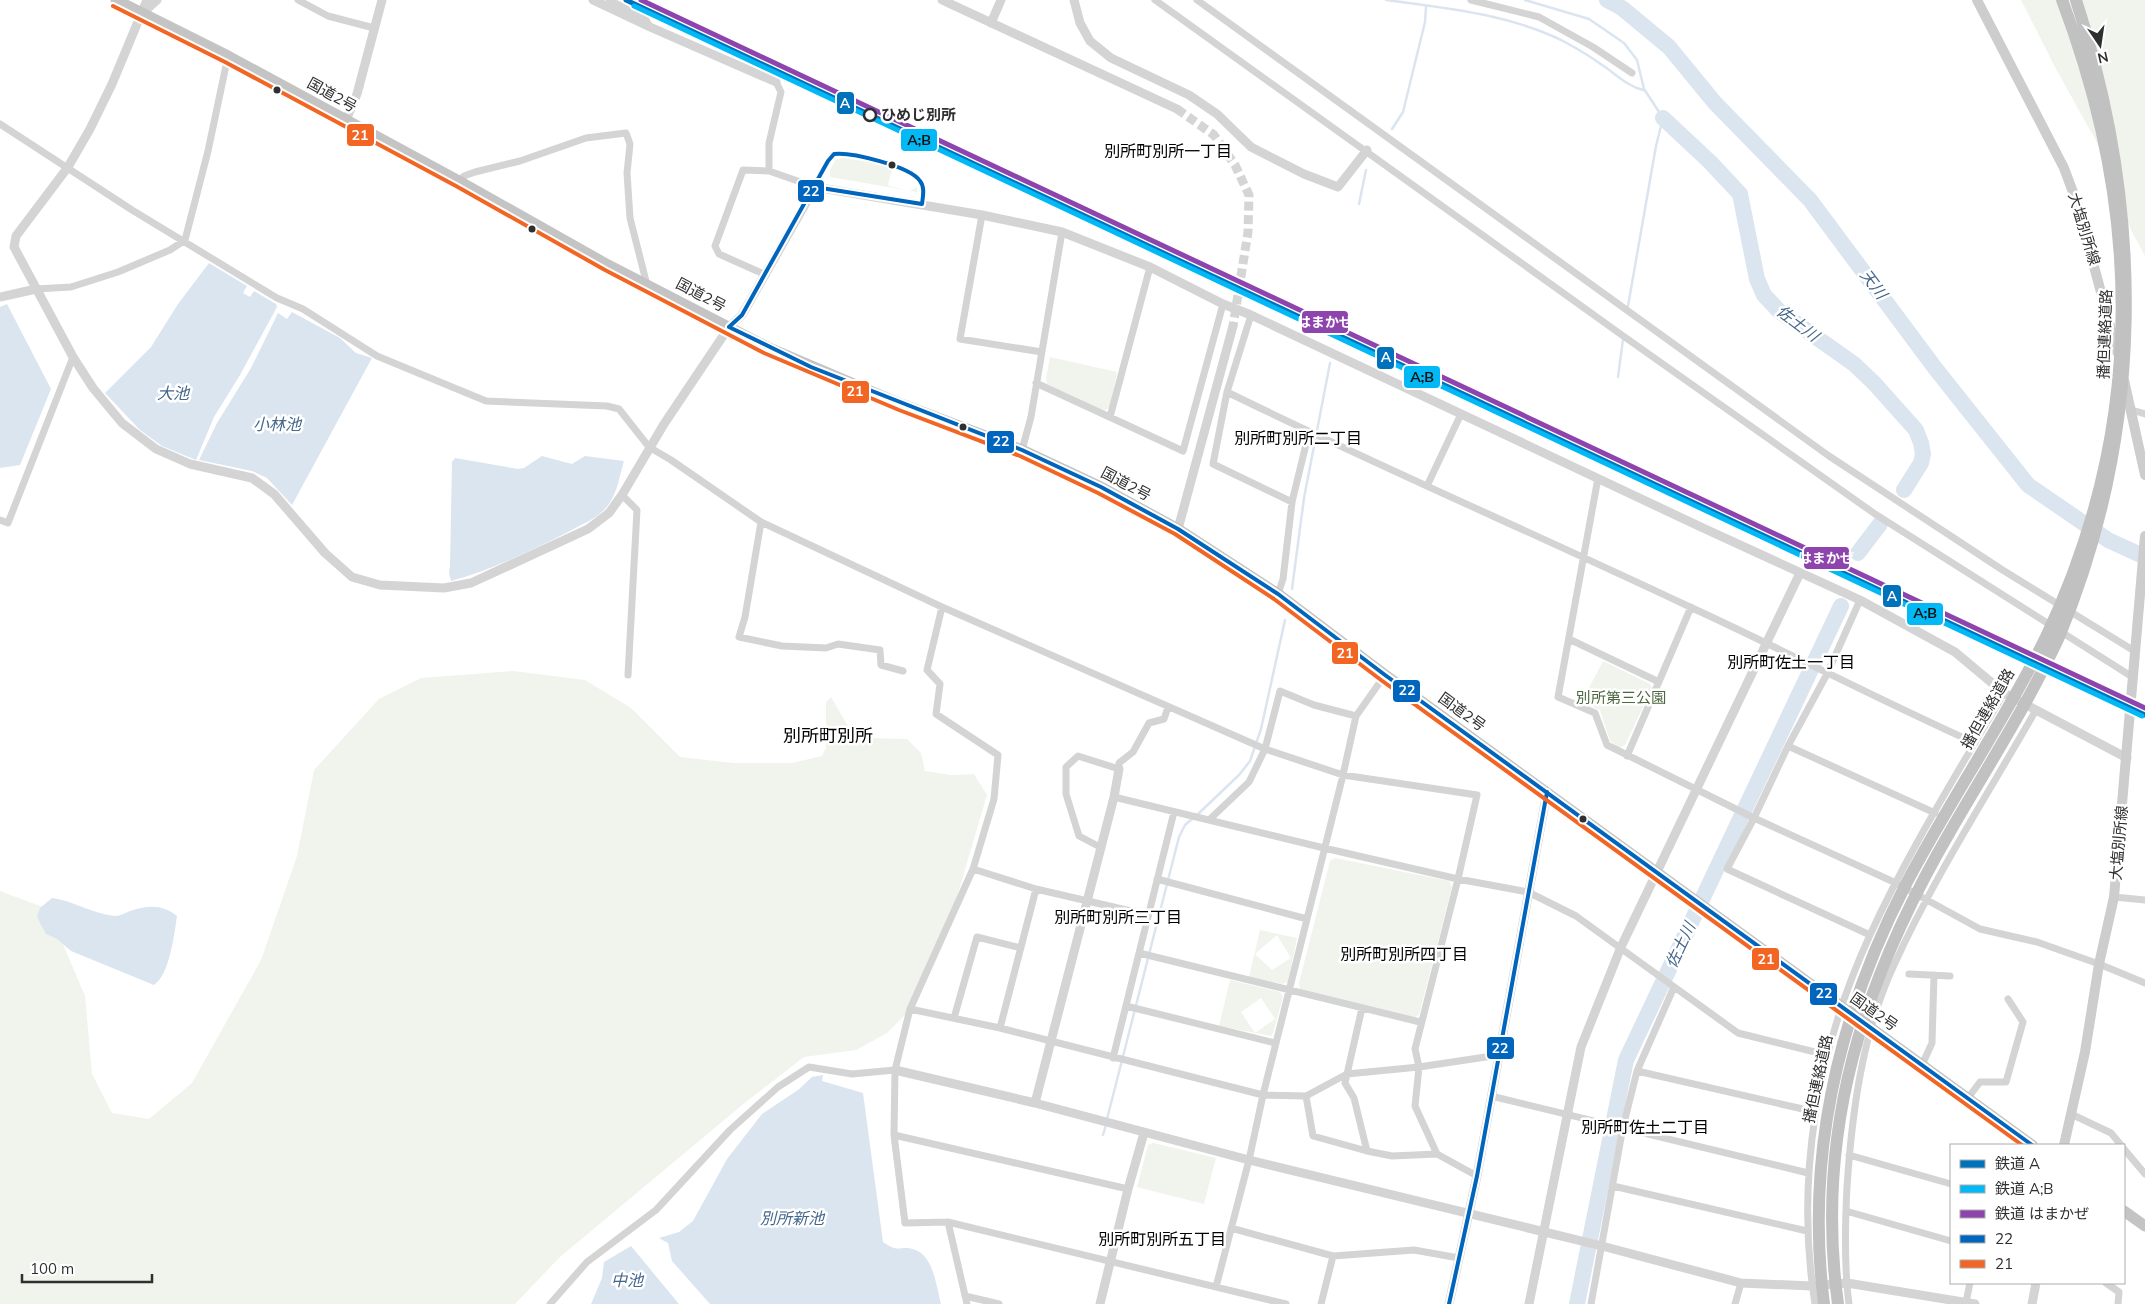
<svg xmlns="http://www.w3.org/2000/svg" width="2145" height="1304" font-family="Mulish,'Noto Sans JP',sans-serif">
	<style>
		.green { fill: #f0f4ed; fill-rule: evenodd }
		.water { fill: #dbe5f0 }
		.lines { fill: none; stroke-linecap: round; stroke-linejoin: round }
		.stream { stroke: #dbe5f0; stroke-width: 2.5 }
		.river { stroke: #dbe5f0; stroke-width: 16 }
		.tertiary-tunnel { stroke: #d5d5d5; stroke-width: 9; stroke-dasharray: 9 4.5; stroke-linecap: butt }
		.minor { stroke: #d4d4d4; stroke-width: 7 }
		.tertiary { stroke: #d4d4d4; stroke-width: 9 }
		.secondary { stroke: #cdcdcd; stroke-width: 10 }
		.trunk { stroke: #c4c4c4; stroke-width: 11 }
		.motorway { stroke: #c1c1c1; stroke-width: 12 }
		.bus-1-casing { stroke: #fff; stroke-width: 8 }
		.bus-2-casing { stroke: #fff; stroke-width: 8 }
		.bus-1 { stroke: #0065bd; stroke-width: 4 }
		.bus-2 { stroke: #f26522; stroke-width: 4 }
		.rail-1-casing { stroke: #fff; stroke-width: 9 }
		.rail-2-casing { stroke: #fff; stroke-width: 9 }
		.rail-3-casing { stroke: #fff; stroke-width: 9 }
		.rail-1 { stroke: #0072bc; stroke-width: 5 }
		.rail-2 { stroke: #02b8f5; stroke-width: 5 }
		.rail-3 { stroke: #8e44ad; stroke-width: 5 }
		.bus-dot { fill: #2f2f2f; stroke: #fff; stroke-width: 2 }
		.stop-dot { fill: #fff; stroke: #2f2f2f; stroke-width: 2.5 }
		.labels { text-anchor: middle; stroke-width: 5; stroke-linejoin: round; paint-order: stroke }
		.street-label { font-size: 15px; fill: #2f2f2f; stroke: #fff }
		.stop-label { font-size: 15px; font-weight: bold; fill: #2f2f2f; stroke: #fff; text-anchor: start }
		.park-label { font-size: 15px; fill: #4e6740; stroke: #fff }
		.neighbourhood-label { font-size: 16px; fill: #000; stroke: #fff }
		.water-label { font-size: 16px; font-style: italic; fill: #44678a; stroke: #fff }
		.quarter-label { font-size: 18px; fill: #000; stroke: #fff }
		.line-badge { stroke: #fff; stroke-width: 2 }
		.badge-label { font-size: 14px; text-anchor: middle; font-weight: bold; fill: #fff }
		.pale-badge-label { font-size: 14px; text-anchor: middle; font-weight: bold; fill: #111 }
	</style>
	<rect width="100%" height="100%" fill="#fff"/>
	<path class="green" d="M2021,0H2145V256L2131,230L2110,166L2056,69Z
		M845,157L876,162L892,170L888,184L889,186L910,191L917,187V192L830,177V170L835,160Z
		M1050,357L1117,372L1110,407L1104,411L1047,384L1046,378Z
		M1603,661L1650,684L1652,688L1625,745L1619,748L1610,741L1600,710L1581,703Z
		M513,671L585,680L631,708L680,757L733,763H792L822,756L826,748V702L831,697L851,731L865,738L907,739L921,753L925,771L951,775L974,774L987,795L946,934L915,1005L887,1033L856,1050L804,1057L747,1101L560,1257L515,1304H0V891L48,909L85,996L92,1074L112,1113L149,1119L192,1083L261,960L297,856L314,770L379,699L421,678Z
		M1335,858L1449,881L1452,887L1419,1015L1413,1018L1300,989L1299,983L1330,861Z
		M1260,930L1297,938L1288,982L1282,984L1249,977ZM1277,935L1291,958L1272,970L1255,954Z
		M1230,980L1280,992L1283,997L1273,1033L1271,1036L1219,1026ZM1261,998L1275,1019L1255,1033L1241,1012Z
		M1153,1143L1216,1158L1204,1204L1137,1187L1148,1145Z"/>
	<path class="water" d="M209,263L247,286L243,293L250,297L254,291L276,304L277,307L240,375L214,417L196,460L162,446L140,430L105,393L151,347L178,304Z
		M7,304L51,389L20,465L0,468V307Z
		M292,312L340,338L356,353L372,358L292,505L267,478L252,471L199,460L217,423L251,368L278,313L287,319Z
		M542,456L572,464L585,456L624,461C619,478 617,497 604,510C594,520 580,525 568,532C530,551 492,570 451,581L449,573L450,566L452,462L455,458L518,469L524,468Z
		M52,898C74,901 93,914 115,916C120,916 125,913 130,911C147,905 163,904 177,916C174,935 170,974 154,985L71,951L57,939L46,934L37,917L40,908Z
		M823,1075L822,1081L863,1093L883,1242C900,1254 899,1245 913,1249C934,1255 936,1286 941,1304H710L672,1261L668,1243L659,1238L679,1232L693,1221L727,1159L762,1114L798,1090L812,1077Z
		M631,1246L679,1304H591L602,1278L604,1262Z"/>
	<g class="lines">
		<path class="stream" d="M1386,0C1445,8 1509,14 1563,41C1576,48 1590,56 1602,65C1616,74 1627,86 1643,90
			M1525,0L1589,19L1624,43L1637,60L1644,89L1663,118L1656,146L1628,306
			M1392,129L1403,112L1425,22L1426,7
			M1359,204L1366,170
			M1618,377L1623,339
			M1292,589L1304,498L1330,363
			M1197,815L1239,775L1250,761L1261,729L1285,620
			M1107,1119L1179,837L1185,825L1192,819
			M1103,1135L1106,1125"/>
		<path class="river" d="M1607,0L1622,8L1669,47L1715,103L1810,200L1935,368L2028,485L2108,540L2145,557
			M1663,118L1710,162L1740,194L1757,279L1764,295L1779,311L1854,364L1874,383L1916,430L1921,443L1923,454L1921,463L1904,490
			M1858,553L1880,524
			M1577,1304L1626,1060L1841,606"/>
		<path class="tertiary-tunnel" d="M1177,109L1214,135L1235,165L1249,195L1248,232L1233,326"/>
		<path class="minor" d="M298,0L328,16L374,28
			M609,0L645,18L650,27
			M1155,0L1619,333L1875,514L2134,678
			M1197,0L1829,456L2001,569L2136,652
			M1471,0L1539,17L1593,47L1632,73
			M776,82L781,92L769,143V171L815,187
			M0,124L132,210L277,298L303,309L377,356L486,401L607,406L619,409L649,447L671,460L761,522L942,607L1265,749L1343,775L1477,795L1458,879L1415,1049L1419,1067L1415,1106L1437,1154
			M459,181L464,176L475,172L520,161L586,138L626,133L630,144L627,173L630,218L647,285
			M982,215L960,339L1042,352
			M766,275L719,254L715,246L743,170L769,171
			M36,289L71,287L118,272L170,250L185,240L208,151L228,56
			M1251,315L1227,392L1213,464L1292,502
			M1036,383L1183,451L1223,304
			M1227,392C1380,467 1536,534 1690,607C1786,651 1879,700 1975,743
			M2132,410L2145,414
			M1110,417L1150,267
			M1022,450L1031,417L1062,232
			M1598,478L1558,697L1595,713L1607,745L1754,818L1896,883L1980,929L2037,942L2099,964L2145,983
			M1427,486L1461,414
			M622,495L637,510L628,675
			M0,520L8,523L73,357
			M761,522L745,617L739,637L782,646L826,648L838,644L880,650L881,665L903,671
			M1278,594L1283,579L1292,502L1309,432
			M1860,600L1827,674L1788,746L1754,818L1727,869L1870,935
			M942,607L927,670L940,684L936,714L998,755L994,799L973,869L910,1009L895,1070L894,1135L905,1223L948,1222L1286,1304
			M1569,639L1659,682
			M1788,746L1935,813
			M1627,756L1691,607
			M1114,797L1324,848L1458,879L1528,892L1576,916L1738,1033L1827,1055
			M1209,820L1249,782L1265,749L1280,691L1314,705L1356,716
			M1100,847L1079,836L1066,794V767L1078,756L1119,769V763L1133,752L1149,723L1164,719L1168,707
			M973,869L1036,889L1148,915
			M1157,879L1307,919
			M2114,897L2145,900
			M1139,953L1420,1022
			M1909,974L1950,976
			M1126,1006L1275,1043
			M1362,1008L1345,1083L1354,1098L1367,1151
			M910,1009L1000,1028L1263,1095L1306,1096L1347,1074L1419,1067L1499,1055
			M954,1018L977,937L1021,948
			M1000,1028L1036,889
			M1113,1058L1174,812
			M1922,1065L1932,1043L1934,975
			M1637,1071L1816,1112
			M1306,1096L1313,1136L1367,1151L1392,1156L1437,1154L1477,1176
			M1491,1096L1808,1173
			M1968,1098L1980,1082H2006L2023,1022L2008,999
			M2071,1114L2111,1133L2121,1145
			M894,1135L1128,1189
			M2124,1149L2145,1174
			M1849,1155L1951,1184
			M1613,1186L1807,1231
			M1846,1211L1951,1241
			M948,1222L967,1304
			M1231,1228L1333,1256L1414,1250L1459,1258
			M2106,1283L2119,1292L2118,1304
			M1216,1287L1249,1160L1263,1095L1343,775L1356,716L1385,675
			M965,1296L999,1304
			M1966,1302L1970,1283
			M550,1304L587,1262L656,1210L730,1130L778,1087L809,1067L852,1074L895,1070
			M1321,1304L1333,1256
			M1591,1304L1623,1127L1637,1071L1674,987
			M1735,1304L1741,1283
			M1815,1304C1795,1179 1817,1050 1870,935C1908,852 1958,772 2004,693
			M1849,1304C1844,1266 1845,1225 1847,1187C1852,1112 1862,1034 1894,965C1934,877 1988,794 2036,710"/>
		<path class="tertiary" d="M147,0L112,84L90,129L68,167L16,236L14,247L73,357L93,388L122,423L156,449L190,464L252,478L274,494L325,553L352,577L380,585L444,588L471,583L588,529L609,513L622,495L664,424L729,327L742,315L815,187L982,215L1062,232L1150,267L1223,304L1251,315L1703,528L1860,600L1955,652L2004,693L2127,758
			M593,0L650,27L776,82
			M942,0L1177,109
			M1074,0L1080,23L1090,41L1111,58L1189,95L1217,114L1251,147L1304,174L1338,187L1367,150
			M144,12L157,0
			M991,23L1001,0
			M346,120L357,94L382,0
			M0,297L36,289
			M1178,529L1233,326
			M895,1070L1035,1103L1249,1160L1602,1246L1741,1283L1812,1286L1847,1283L1975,1304
			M1035,1103L1114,797L1119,769
			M1100,1304L1128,1189L1144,1133
			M1449,1304L1477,1176L1547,792
			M1529,1304L1581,1047L1621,947L1800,573
			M2032,1304L2036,1283"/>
		<path class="secondary" d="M1977,0L2064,168L2077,203L2117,352
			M2124,380L2145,475
			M2064,1145L2085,1052L2099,964L2114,897L2145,536"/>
		<path class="trunk" d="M116,0L228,56L459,181L608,265L767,347L901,404L1022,450L1101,487L1178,529L1278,594L1385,675L2032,1145
			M2124,1211L2145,1226"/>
		<path class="motorway" d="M1824,1304C1805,1155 1838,1016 1906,884C1950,800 2004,722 2046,637C2145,428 2143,214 2062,0
			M1838,1304C1814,1129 1864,979 1951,830C1988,766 2028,704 2059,637C2145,430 2145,212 2076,0"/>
		<defs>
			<path id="bus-1" d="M815,187L922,204
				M729,327L811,367L1022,450L1101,487L1178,529L1278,594L1385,675L2032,1145
				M729,327L742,315L828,161L834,154C851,152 910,166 920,181C925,187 923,196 922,204
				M1449,1304L1477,1176L1547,792"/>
			<path id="bus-2" d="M113,6L225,62L456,186L605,270L764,353L899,410L1020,456L1098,493L1175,534L1274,599L1381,680L2022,1145"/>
		</defs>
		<use href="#bus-1" class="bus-1-casing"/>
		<use href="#bus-2" class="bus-2-casing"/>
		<use href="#bus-1" class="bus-1"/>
		<use href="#bus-2" class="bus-2"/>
		<defs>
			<path id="rail-1" d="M626,0L2145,715"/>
			<path id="rail-2" d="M634,6L2142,716"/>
			<path id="rail-3" d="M641,0L2145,708"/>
		</defs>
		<use href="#rail-1" class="rail-1-casing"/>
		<use href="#rail-2" class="rail-2-casing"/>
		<use href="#rail-3" class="rail-3-casing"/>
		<use href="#rail-1" class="rail-1"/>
		<use href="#rail-2" class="rail-2"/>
		<use href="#rail-3" class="rail-3"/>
	</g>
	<g class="bus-dot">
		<circle cx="277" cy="90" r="4.5"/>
		<circle cx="892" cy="165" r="4.5"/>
		<circle cx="532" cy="229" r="4.5"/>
		<circle cx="963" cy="427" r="4.5"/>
		<circle cx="1583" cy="819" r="4.5"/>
	</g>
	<circle class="stop-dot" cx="870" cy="115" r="6"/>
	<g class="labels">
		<g class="street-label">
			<text transform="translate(332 95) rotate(29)" y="5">国道2号</text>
			<text transform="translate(2084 229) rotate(73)" y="5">大塩別所線</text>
			<text transform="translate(701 295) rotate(28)" y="5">国道2号</text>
			<text transform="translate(2105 334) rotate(-88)" y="5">播但連絡道路</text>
			<text transform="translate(1126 484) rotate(28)" y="5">国道2号</text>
			<text transform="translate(1988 709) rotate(-60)" y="5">播但連絡道路</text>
			<text transform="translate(1462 712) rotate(36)" y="5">国道2号</text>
			<text transform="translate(2119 843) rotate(-85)" y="5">大塩別所線</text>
			<text transform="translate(1874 1012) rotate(35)" y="5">国道2号</text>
			<text transform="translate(1818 1079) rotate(-78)" y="5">播但連絡道路</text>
		</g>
		<g class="stop-label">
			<text x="881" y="120">ひめじ別所</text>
		</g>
		<g class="park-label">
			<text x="1621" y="703">別所第三公園</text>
		</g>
		<g class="neighbourhood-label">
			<text x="1168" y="157">別所町別所一丁目</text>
			<text x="1298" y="444">別所町別所二丁目</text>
			<text x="1791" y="668">別所町佐土一丁目</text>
			<text x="1118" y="923">別所町別所三丁目</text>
			<text x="1404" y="960">別所町別所四丁目</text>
			<text x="1645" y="1133">別所町佐土二丁目</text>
			<text x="1162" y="1245">別所町別所五丁目</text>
		</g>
		<g class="water-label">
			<text transform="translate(1874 284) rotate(53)" y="6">天川</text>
			<text transform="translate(1798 323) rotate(37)" y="6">佐土川</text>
			<text x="173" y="399">大池</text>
			<text x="277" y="430">小林池</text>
			<text transform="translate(1680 945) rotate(-65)" y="6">佐土川</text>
			<text x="792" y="1224">別所新池</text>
			<text x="627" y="1286">中池</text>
		</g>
		<g class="quarter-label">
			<text x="828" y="742">別所町別所</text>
		</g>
	</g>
	<g class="line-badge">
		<rect x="836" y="91" width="19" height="24" rx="5" fill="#0072bc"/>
		<rect x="346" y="123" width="29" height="24" rx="5" fill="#f26522"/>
		<rect x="900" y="128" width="38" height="24" rx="5" fill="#02b8f5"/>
		<rect x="797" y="179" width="28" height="24" rx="5" fill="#0065bd"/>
		<rect x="1301" y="310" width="48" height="24" rx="5" fill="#8e44ad"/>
		<rect x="1376" y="346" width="19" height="24" rx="5" fill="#0072bc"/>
		<rect x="1403" y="365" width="38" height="24" rx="5" fill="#02b8f5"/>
		<rect x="841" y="380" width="29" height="24" rx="5" fill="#f26522"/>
		<rect x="986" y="430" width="29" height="24" rx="5" fill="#0065bd"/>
		<rect x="1803" y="546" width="47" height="24" rx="5" fill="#8e44ad"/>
		<rect x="1882" y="584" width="20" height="24" rx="5" fill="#0072bc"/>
		<rect x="1906" y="602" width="38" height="24" rx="5" fill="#02b8f5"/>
		<rect x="1331" y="641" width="28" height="24" rx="5" fill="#f26522"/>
		<rect x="1392" y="679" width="29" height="24" rx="5" fill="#0065bd"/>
		<rect x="1751" y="947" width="29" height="24" rx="5" fill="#f26522"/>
		<rect x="1809" y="982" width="29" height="24" rx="5" fill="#0065bd"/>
		<rect x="1486" y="1036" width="29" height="24" rx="5" fill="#0065bd"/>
	</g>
	<g class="badge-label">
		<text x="845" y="108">A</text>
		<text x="360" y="140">21</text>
		<text x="811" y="196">22</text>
		<text x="1325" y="327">はまかぜ</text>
		<text x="1386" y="362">A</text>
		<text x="855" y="396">21</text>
		<text x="1001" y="446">22</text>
		<text x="1826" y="563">はまかぜ</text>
		<text x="1892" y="601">A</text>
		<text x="1345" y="658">21</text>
		<text x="1407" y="695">22</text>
		<text x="1766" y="964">21</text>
		<text x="1824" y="998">22</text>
		<text x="1500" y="1053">22</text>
	</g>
	<g class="pale-badge-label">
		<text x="919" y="145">A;B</text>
		<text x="1422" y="382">A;B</text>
		<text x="1925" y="618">A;B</text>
	</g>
	<rect x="1950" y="1144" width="175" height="140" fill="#ffffff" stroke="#acacac"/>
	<rect x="1960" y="1160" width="25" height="8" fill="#0072bc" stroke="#acacac"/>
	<text x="1995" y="1169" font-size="15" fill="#2f2f2f">鉄道 A</text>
	<rect x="1960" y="1185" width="25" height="8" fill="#02b8f5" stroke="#acacac"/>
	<text x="1995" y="1194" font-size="15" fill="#2f2f2f">鉄道 A;B</text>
	<rect x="1960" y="1210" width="25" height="8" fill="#8e44ad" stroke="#acacac"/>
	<text x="1995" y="1219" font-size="15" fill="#2f2f2f">鉄道 はまかぜ</text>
	<rect x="1960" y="1235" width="25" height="8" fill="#0065bd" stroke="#acacac"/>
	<text x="1995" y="1244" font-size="15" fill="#2f2f2f">22</text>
	<rect x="1960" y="1260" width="25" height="8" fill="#f26522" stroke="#acacac"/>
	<text x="1995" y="1269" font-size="15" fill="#2f2f2f">21</text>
	<g transform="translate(2100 45) rotate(167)" stroke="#ffffff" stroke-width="4" paint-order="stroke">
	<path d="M0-4L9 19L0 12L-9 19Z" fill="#2f2f2f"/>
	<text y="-8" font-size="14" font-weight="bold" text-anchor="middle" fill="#2f2f2f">N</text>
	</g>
	<path d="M22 1274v8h130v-8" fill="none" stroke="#2f2f2f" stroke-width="2.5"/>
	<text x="30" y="1274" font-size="15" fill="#2f2f2f" stroke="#ffffff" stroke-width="4" paint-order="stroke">100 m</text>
</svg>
